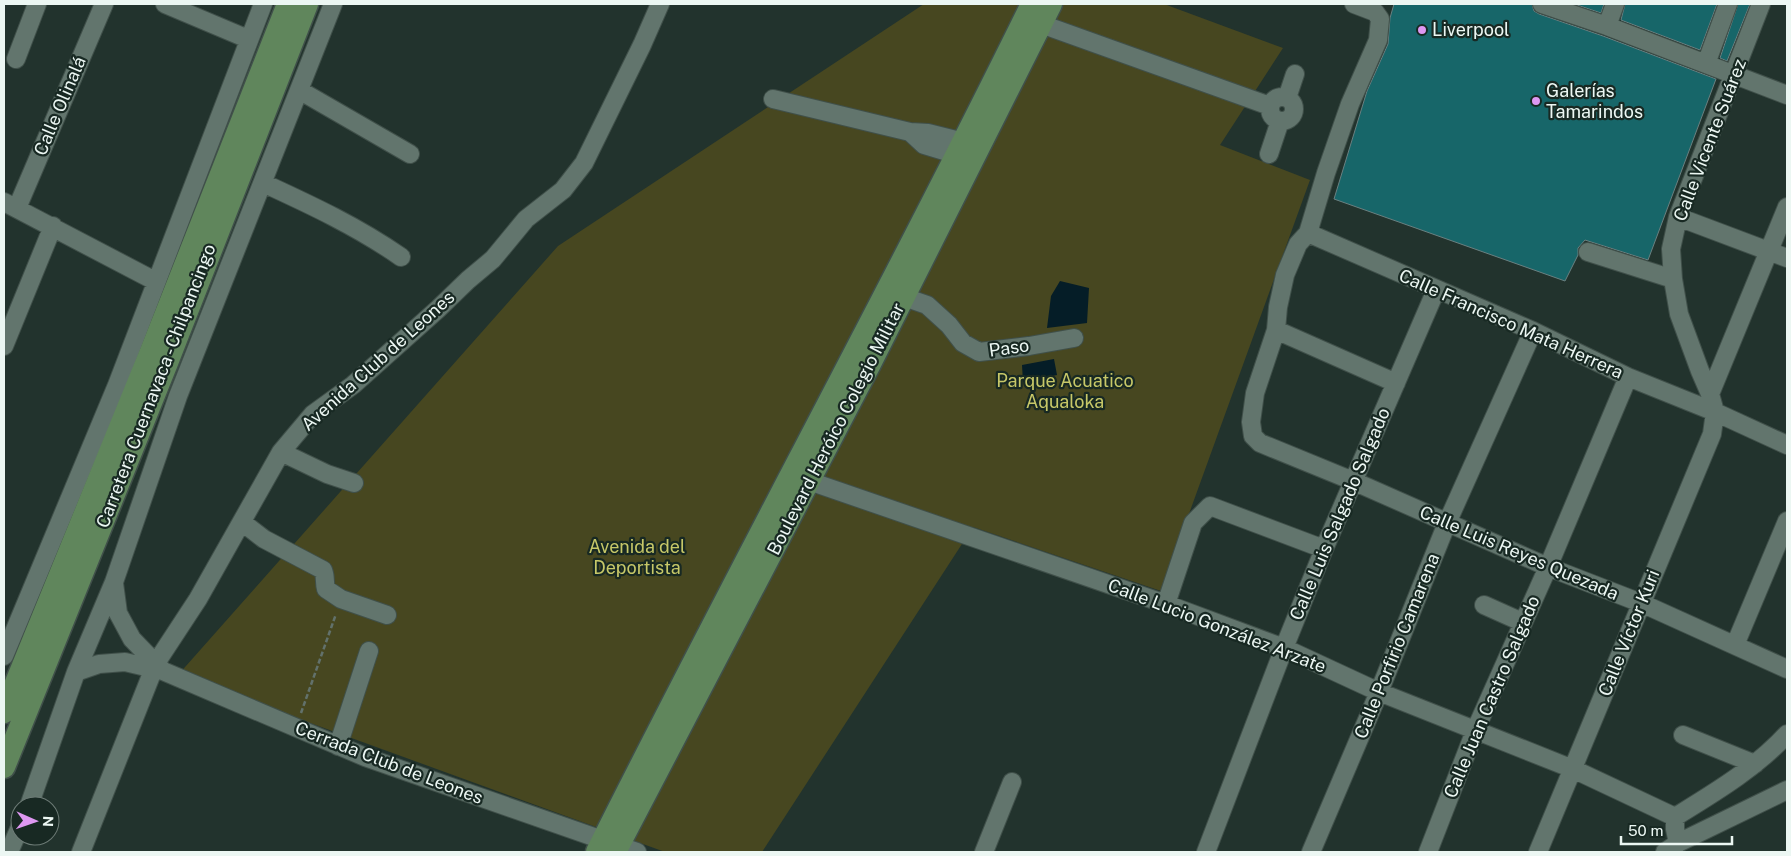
<svg xmlns="http://www.w3.org/2000/svg" width="1791" height="856" font-family="'Public Sans',sans-serif">
	<style>
		.green { fill: #474720 }
		.water { fill: #051d27 }
		.building { fill: #176669; stroke: #6a8081 }
		.lines { fill: none; stroke-linecap: round; stroke-linejoin: round }
		.minor-casing { stroke: #40504a; stroke-width: 20 }
		.major-casing { stroke: #40504a; stroke-width: 25 }
		.path { stroke: #62716b; stroke-width: 2.5; stroke-dasharray: 5 2.5; stroke-linecap: butt }
		.minor { stroke: #62756d; stroke-width: 18 }
		.major { stroke: #60865c; stroke-width: 22 }
		.poi-dot { fill: #de98f2; stroke: #182923; stroke-width: 2 }
		.labels { text-anchor: middle; stroke-width: 4.5; stroke-linejoin: round; paint-order: stroke }
		.poi-label { font-size: 18px; fill: #ecf7f3; stroke: #182923; text-anchor: start }
		.street-label { font-size: 18px; fill: #ecf7f3; stroke: #182923 }
		.park-label { font-size: 18px; fill: #c7c868; stroke: #182923 }
	</style>
	<rect width="100%" height="100%" fill="#22332d"/>
	<path class="green" d="M924,4H1164L1283,48L1220,145L1310,180L1161,591L973,527L762,852H665L178,675L558,246Z"/>
	<path class="water" d="M1060,281L1089,288L1087,323L1047,328L1051,296Z
		M1054,359L1057,375L1023,382L1022,365Z"/>
	<path class="building" d="M1394,4H1532L1534,11L1539,14L1603,36L1716,79L1648,260L1585,240L1578,248V255L1565,281L1334,199L1367,91L1388,44L1390,18Z
		M1574,4H1604L1601,13Z
		M1625,4H1717L1700,50L1621,20Z
		M1738,4H1750L1727,61L1720,58Z"/>
	<g class="lines">
		<defs>
			<path id="minor" d="M165,4L248,39
				M1354,4L1375,12L1380,19L1378,40L1350,104L1326,173L1308,233L1298,244L1285,275L1278,307L1276,330L1255,393L1251,422L1253,436L1260,443L1353,481L1548,567L1641,603L1787,669
				M1542,4L1607,26
				M1615,4L1607,26L1787,95
				M1041,24L1270,106
				M16,59L37,4
				M1706,64L1728,4
				M299,90L410,154
				M1270 109a12 12 0 1 1 24 0a12 12 0 1 1-24 0Z
				M1287,98L1295,74
				M773,99L910,132L928,133L964,142
				M910,132L924,145L957,155
				M1269,154L1280,121
				M263,183C311,205 358,227 401,257
				M4,202L155,281
				M17,208L104,4
				M1678,217L1787,258
				M1308,233L1533,331L1628,377L1715,412L1787,445
				M1588,252L1673,279
				M904,297L927,305L949,325L963,343L979,352L1029,346L1074,338
				M1276,330L1396,383
				M4,346L53,226
				M1710,394L1787,207
				M281,452L327,474L354,483
				M809,481L1166,604L1284,648L1379,692L1573,769L1675,817V829L1678,843
				M242,522L264,539L323,570C326,577 324,582 326,589L341,599L387,615
				M114,583L118,613L132,639L163,671
				M1166,604L1193,523L1210,506L1324,549
				M1484,605L1522,622
				M1735,645L1787,521
				M4,656L117,385L263,4
				M76,672L99,664L125,662L163,671L365,757L637,852
				M1683,735L1755,764
				M338,746L369,651
				M29,806L76,672L114,582L178,396L333,4
				M1675,817C1714,793 1756,768 1787,734
				M9,852L20,827
				M81,852L156,663L198,599L281,452L313,414L353,385L438,309L468,280L493,259L526,219L563,190L584,163L642,45L660,4
				M984,852L1012,782
				M1206,852L1284,648L1324,549L1436,290
				M1311,852L1379,692L1447,523L1533,331
				M1428,852L1475,731L1548,567L1628,377
				M1538,852L1712,434L1715,412L1710,394L1700,371L1679,314L1673,279L1671,249L1678,217L1761,4
				M1665,852L1678,843L1787,790"/>
			<path id="major" d="M4,712L150,354L288,4
				M4,767L167,363L307,4
				M597,852C739,568 892,289 1032,4
				M615,852L870,364L1051,4"/>
		</defs>
		<use href="#minor" class="minor-casing"/>
		<use href="#major" class="major-casing"/>
		<path class="path" d="M301,713L336,614"/>
		<use href="#minor" class="minor"/>
		<use href="#major" class="major"/>
	</g>
	<g class="poi-dot">
		<circle cx="1422" cy="30" r="5"/>
		<circle cx="1536" cy="101" r="5"/>
	</g>
	<g class="labels">
		<g class="poi-label">
			<text x="1432" y="36">Liverpool</text>
			<text x="1546" y="97">Galerías<tspan x="1546" dy="21">Tamarindos</tspan></text>
		</g>
		<g class="street-label">
			<text transform="translate(60 106) rotate(-67)" y="6">Calle Olinalá</text>
			<text transform="translate(1710 140) rotate(-69)" y="6">Calle Vicente Suárez</text>
			<text transform="translate(1511 324) rotate(24)" y="6">Calle Francisco Mata Herrera</text>
			<text transform="translate(1009 348) rotate(-8)" y="6">Paso</text>
			<text transform="translate(378 361) rotate(-42)" y="6">Avenida Club de Leones</text>
			<text transform="translate(156 386) rotate(-69)" y="6">Carretera Cuernavaca - Chilpancingo</text>
			<text transform="translate(836 429) rotate(-63)" y="6">Boulevard Heróico Colegio Militar</text>
			<text transform="translate(1340 514) rotate(-67)" y="6">Calle Luis Salgado Salgado</text>
			<text transform="translate(1519 553) rotate(23)" y="6">Calle Luis Reyes Quezada</text>
			<text transform="translate(1217 626) rotate(21)" y="6">Calle Lucio González Arzate</text>
			<text transform="translate(1629 633) rotate(-68)" y="6">Calle Víctor Kuri</text>
			<text transform="translate(1397 646) rotate(-68)" y="6">Calle Porfirio Camarena</text>
			<text transform="translate(1492 697) rotate(-67)" y="6">Calle Juan Castro Salgado</text>
			<text transform="translate(389 763) rotate(21)" y="6">Cerrada Club de Leones</text>
		</g>
		<g class="park-label">
			<text x="1065" y="387">Parque Acuatico<tspan x="1065" dy="21">Aqualoka</tspan></text>
			<text x="637" y="553">Avenida del<tspan x="637" dy="21">Deportista</tspan></text>
		</g>
	</g>
	<rect width="1791" height="856" fill="none" stroke="#ecf7f3" stroke-width="10"/>
	<g transform="translate(35 821) rotate(92)"><circle r="24" fill="#182923" stroke="#6d7b76"/>
	<path d="M0-4L9 19L0 12L-9 19Z" fill="#de98f2"/>
	<text y="-8" font-size="14" font-weight="bold" text-anchor="middle" fill="#ecf7f3">N</text>
	</g>
	<path d="M1621 836v8h111v-8" fill="none" stroke="#ecf7f3" stroke-width="2.5"/>
	<text x="1628" y="836" font-size="15" fill="#ecf7f3" stroke="#182923" stroke-width="4" paint-order="stroke">50 m</text>
</svg>
